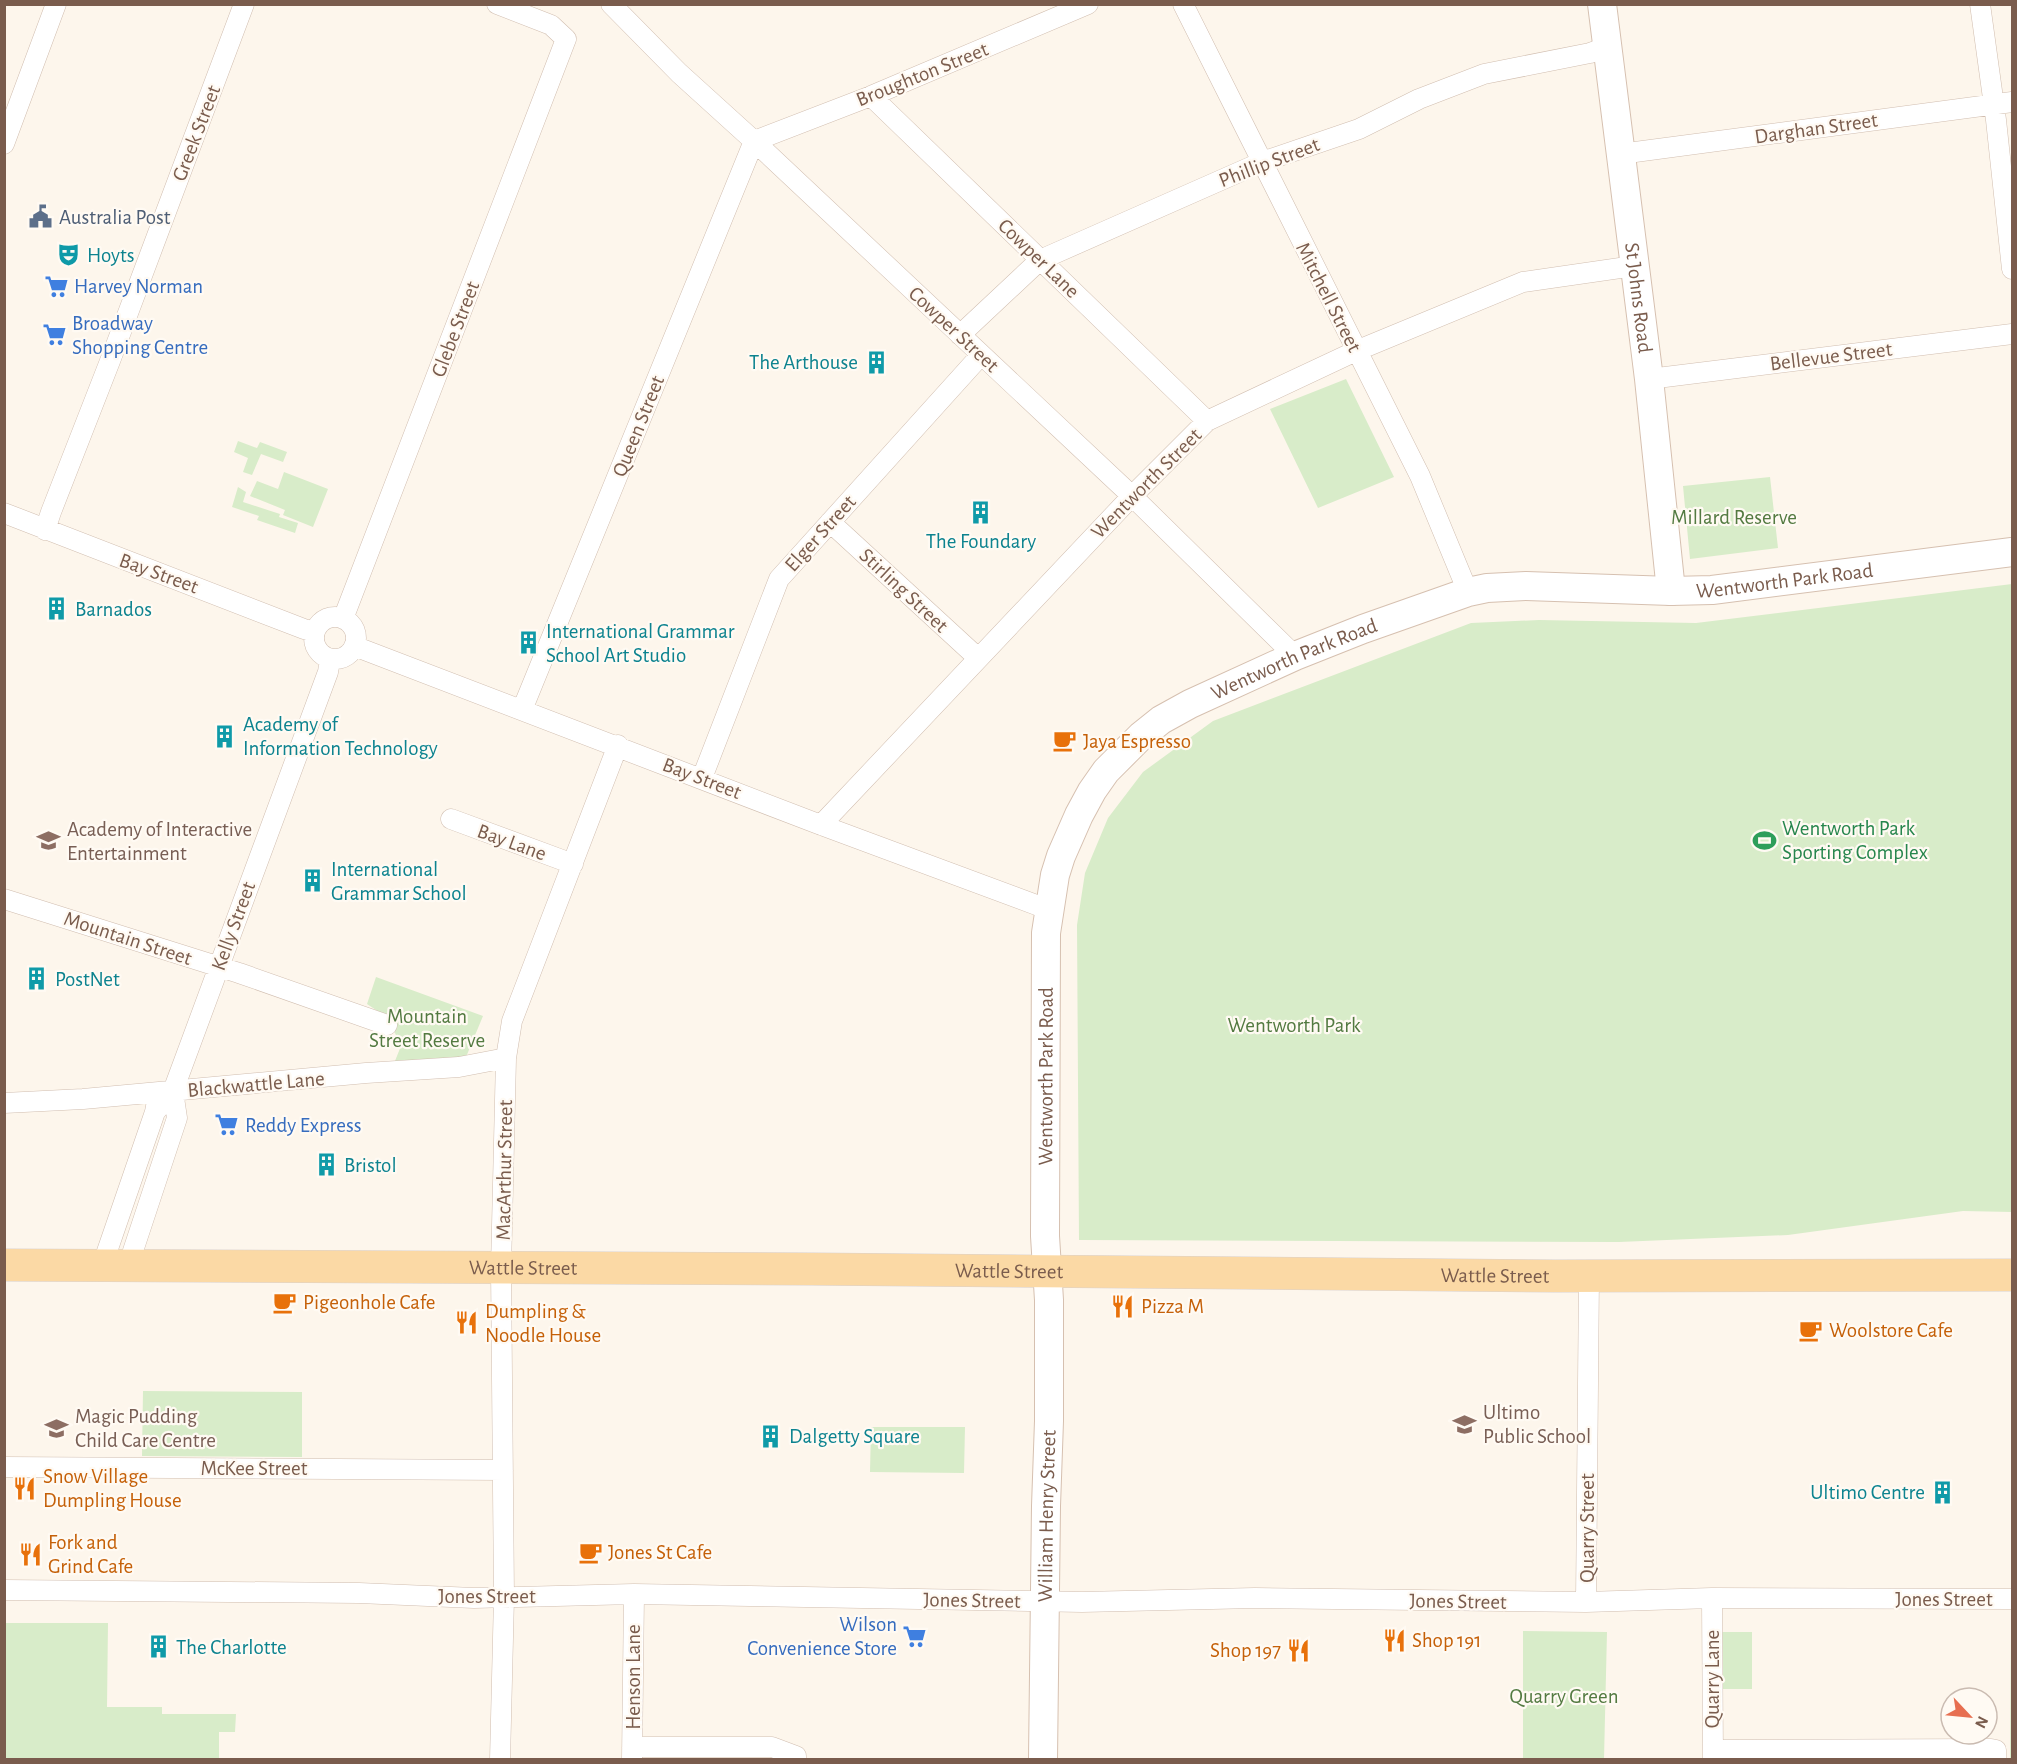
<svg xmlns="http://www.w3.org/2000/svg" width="2017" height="1764" font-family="'Alegreya Sans',sans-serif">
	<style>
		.green { fill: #d8ecc9 }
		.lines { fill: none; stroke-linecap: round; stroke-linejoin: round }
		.street-casing { stroke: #d1beb0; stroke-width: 21 }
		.secondary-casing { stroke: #d6c0b0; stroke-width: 30 }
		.primary-casing { stroke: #dad1cd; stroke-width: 33 }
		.street { stroke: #fff; stroke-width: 20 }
		.secondary { stroke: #fff; stroke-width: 28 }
		.primary { stroke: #fbd9a5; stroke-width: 32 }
		.labels { text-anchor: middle; stroke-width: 4.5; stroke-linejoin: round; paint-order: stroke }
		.street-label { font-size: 21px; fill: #7a5c4d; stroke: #fffaf3 }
		.service-label { font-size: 21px; fill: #4e5e75; stroke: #fffaf3; text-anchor: start }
		.culture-label { font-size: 21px; fill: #0d838f; stroke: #fffaf3; text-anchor: start }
		.shop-label { font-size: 21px; fill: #366cbe; stroke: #fffaf3; text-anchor: start }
		.park-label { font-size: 21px; fill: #537a41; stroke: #fffaf3 }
		.food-label { font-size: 21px; fill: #c56008; stroke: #fffaf3; text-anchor: start }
		.leisure-label { font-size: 21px; fill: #27864d; stroke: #fffaf3; text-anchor: start }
		.education-label { font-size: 21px; fill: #785e54; stroke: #fffaf3; text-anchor: start }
	</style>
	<rect width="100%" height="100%" fill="#fdf6ec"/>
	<path class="green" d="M1346,379L1394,477L1318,508L1270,409Z
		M238,441L257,448L260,442L287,452L283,462L261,454L252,475L243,472L248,458L234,452Z
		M284,472L328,489L313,527L283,515L285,510L250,496L257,481L278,489Z
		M1770,477L1778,548L1690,559L1683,486Z
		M238,487L246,492L243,502L280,514L279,517L298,523L295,533L257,520L259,516L232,507Z
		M2012,584V1212L1963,1211L1788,1235L1619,1242L1079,1240L1077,925L1085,873L1108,818L1143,772L1213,721L1471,623L1539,620L1696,623Z
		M376,977L483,1016L466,1057L395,1061L401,1046L388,1018L367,1004Z
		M143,1391L302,1392V1457L142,1456Z
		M871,1427H965L964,1473L870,1472Z
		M5,1623H108L107,1707H162V1714H236L235,1732H219V1759H5Z
		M1523,1631L1607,1632L1604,1759H1523Z
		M1719,1632H1752V1689H1719Z
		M2011,1633L2012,1759L2010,1760V1759Z"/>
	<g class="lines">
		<defs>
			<path id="street" d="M611,4L679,73L754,141L1132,496L1295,656
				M1183,4L1420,476L1468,592
				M1980,4L1996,120L2012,269
				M871,96L1207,421
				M4,144L56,4
				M1620,154L2012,102
				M960,335L1040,260L1262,162L1359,129L1419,99L1484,74L1590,53L1607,47
				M1649,379L2012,334
				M4,513L304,629L314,632
				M830,522L978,658
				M45,530L51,512L110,361L244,4
				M314 638a21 21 0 1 1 42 0a21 21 0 1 1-42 0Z
				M343,619L566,39L551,25L497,4
				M354,646L821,825L1050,910
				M522,710L754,141L871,96L1088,4
				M702,778L779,579L981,355
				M451,819L573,864
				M821,825L1132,496L1207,421L1356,351L1523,282L1634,266
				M4,899L239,973L387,1025
				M4,1103L83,1099L366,1073L459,1067L506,1058
				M155,1112L173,1091L328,672L330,659
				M102,1266L155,1112L157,1101
				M128,1266L177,1118L173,1091
				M4,1467L503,1470
				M4,1590L359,1593L474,1598L634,1594L1082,1602L1255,1598L1586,1602L1712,1598L2012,1599
				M1712,1598L1713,1760
				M1586,1602L1589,1275
				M632,1747H772L796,1756V1760
				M1713,1750L1991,1749L1996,1750V1760
				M632,1759L634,1594
				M500,1760L504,1597L501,1268L506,1058L512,1021L618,745"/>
			<g id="secondary">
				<path id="s1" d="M1602,4L1649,379L1671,591"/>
				<path id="s2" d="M1043,1760L1046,1506L1049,1421V1300L1045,1236L1046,933L1055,875L1061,856L1079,815L1092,791L1106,771L1141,736L1161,720L1190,704L1295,656L1363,629L1468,592L1487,588L1526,586L1671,591L1712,590L2012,552"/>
			</g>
			<g id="primary">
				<path id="s3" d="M4,1265L812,1269L1555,1276L2012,1275"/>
			</g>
		</defs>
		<use href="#street" class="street-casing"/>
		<use href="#secondary" class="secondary-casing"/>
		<use href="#primary" class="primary-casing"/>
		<use href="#street" class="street"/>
		<use href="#secondary" class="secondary"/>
		<use href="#primary" class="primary"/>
	</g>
	<defs>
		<symbol id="civic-bare" viewBox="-9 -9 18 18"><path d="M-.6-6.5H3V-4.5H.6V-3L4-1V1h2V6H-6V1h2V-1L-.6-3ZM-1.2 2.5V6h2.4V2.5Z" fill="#5c6f8a" stroke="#fffaf3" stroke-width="2.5" paint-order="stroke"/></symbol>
		<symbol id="theatre-bare" viewBox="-9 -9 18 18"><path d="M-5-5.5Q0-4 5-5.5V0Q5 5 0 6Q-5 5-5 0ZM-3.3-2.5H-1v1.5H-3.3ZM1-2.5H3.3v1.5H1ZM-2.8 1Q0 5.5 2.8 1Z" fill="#0f9aa8" stroke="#fffaf3" stroke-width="2.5" paint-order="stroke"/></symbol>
		<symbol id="supermarket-bare" viewBox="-9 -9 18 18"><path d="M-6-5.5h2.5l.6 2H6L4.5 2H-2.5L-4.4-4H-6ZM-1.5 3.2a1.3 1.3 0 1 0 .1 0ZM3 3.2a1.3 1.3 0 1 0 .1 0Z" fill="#3f7fe0" stroke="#fffaf3" stroke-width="2.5" paint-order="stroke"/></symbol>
		<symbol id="building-bare" viewBox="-9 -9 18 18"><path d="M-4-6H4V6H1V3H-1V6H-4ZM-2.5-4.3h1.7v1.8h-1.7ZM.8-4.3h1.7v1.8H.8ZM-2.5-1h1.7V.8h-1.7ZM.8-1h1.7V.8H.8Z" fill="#0f9aa8" stroke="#fffaf3" stroke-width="2.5" paint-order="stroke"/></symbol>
		<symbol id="cafe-bare" viewBox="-9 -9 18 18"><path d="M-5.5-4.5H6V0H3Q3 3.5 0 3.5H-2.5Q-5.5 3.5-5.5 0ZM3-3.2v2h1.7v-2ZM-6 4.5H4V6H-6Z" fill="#e8710a" stroke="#fffaf3" stroke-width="2.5" paint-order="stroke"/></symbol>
		<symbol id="stadium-bare" viewBox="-9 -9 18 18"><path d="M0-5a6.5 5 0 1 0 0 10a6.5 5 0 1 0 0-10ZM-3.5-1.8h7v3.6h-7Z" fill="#2e9e5b" stroke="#fffaf3" stroke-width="2.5" paint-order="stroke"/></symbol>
		<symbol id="school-bare" viewBox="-9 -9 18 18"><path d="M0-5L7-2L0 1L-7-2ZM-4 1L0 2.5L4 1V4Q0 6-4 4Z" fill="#8d6e63" stroke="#fffaf3" stroke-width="2.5" paint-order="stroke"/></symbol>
		<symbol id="restaurant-bare" viewBox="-9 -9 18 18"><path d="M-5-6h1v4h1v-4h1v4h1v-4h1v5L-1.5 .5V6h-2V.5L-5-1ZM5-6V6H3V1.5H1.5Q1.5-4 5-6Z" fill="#e8710a" stroke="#fffaf3" stroke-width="2.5" paint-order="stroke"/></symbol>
	</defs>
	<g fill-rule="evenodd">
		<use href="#civic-bare" x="24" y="200" width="33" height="33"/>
		<use href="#theatre-bare" x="52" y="238" width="33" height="33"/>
		<use href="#supermarket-bare" x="40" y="270" width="33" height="33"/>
		<use href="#supermarket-bare" x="38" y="318" width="33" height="33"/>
		<use href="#building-bare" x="860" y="346" width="33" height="33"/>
		<use href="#building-bare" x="964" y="496" width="33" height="33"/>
		<use href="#building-bare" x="40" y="592" width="33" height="33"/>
		<use href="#building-bare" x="512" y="626" width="33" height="33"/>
		<use href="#building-bare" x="208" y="720" width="33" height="33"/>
		<use href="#cafe-bare" x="1048" y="724" width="33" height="33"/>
		<use href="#stadium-bare" x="1748" y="824" width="33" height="33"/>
		<use href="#school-bare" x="32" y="824" width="33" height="33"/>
		<use href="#building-bare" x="296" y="864" width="33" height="33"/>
		<use href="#building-bare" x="20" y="962" width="33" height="33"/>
		<use href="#supermarket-bare" x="210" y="1108" width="33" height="33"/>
		<use href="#building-bare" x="310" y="1148" width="33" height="33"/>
		<use href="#cafe-bare" x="268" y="1286" width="33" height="33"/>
		<use href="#restaurant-bare" x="1106" y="1290" width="33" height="33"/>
		<use href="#restaurant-bare" x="450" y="1306" width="33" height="33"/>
		<use href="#cafe-bare" x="1794" y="1314" width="33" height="33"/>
		<use href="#school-bare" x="1448" y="1408" width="33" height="33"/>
		<use href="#school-bare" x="40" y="1412" width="33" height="33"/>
		<use href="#building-bare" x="754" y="1420" width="33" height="33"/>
		<use href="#restaurant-bare" x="8" y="1472" width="33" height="33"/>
		<use href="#building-bare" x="1926" y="1476" width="33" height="33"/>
		<use href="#cafe-bare" x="574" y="1536" width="33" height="33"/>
		<use href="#restaurant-bare" x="14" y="1538" width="33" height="33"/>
		<use href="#supermarket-bare" x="898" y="1620" width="33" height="33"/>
		<use href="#restaurant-bare" x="1378" y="1624" width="33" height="33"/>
		<use href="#building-bare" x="142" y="1630" width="33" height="33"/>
		<use href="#restaurant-bare" x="1282" y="1634" width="33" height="33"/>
	</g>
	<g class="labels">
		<g class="street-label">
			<text transform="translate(922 74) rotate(-22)" y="7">Broughton Street</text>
			<text transform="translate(1816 128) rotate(-8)" y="7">Darghan Street</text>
			<text transform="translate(196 133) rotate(-69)" y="7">Greek Street</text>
			<text transform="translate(1269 162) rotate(-21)" y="7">Phillip Street</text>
			<text transform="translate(1039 258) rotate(44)" y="7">Cowper Lane</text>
			<text transform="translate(1329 297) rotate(63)" y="7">Mitchell Street</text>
			<text dy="7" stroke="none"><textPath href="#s1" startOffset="296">St Johns Road</textPath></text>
			<text transform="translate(455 329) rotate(-69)" y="7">Glebe Street</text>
			<text transform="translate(954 329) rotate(43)" y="7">Cowper Street</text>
			<text transform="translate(1831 356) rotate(-7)" y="7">Bellevue Street</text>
			<text transform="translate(638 426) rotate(-68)" y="7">Queen Street</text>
			<text transform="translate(1146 483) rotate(-45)" y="7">Wentworth Street</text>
			<text transform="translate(820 533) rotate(-48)" y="7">Elger Street</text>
			<text transform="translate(159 573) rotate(20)" y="7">Bay Street</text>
			<text dy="7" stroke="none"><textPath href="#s2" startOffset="1728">Wentworth Park Road</textPath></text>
			<text transform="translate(904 590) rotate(43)" y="7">Stirling Street</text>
			<text dy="7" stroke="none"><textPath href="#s2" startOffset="1224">Wentworth Park Road</textPath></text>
			<text transform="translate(702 778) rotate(21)" y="7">Bay Street</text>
			<text transform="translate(512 842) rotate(20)" y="7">Bay Lane</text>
			<text transform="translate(233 926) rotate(-70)" y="7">Kelly Street</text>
			<text transform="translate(128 938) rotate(18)" y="7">Mountain Street</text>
			<text dy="7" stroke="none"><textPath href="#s2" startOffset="684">Wentworth Park Road</textPath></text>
			<text transform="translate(256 1084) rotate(-5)" y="7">Blackwattle Lane</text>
			<text transform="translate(504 1170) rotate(-89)" y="7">MacArthur Street</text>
			<text dy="7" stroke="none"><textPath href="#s3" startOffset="519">Wattle Street</textPath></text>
			<text dy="7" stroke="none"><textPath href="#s3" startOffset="1005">Wattle Street</textPath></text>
			<text dy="7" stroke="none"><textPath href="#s3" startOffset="1491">Wattle Street</textPath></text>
			<text x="254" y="1475">McKee Street</text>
			<text dy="7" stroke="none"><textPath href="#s2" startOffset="244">William Henry Street</textPath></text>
			<text transform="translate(1587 1528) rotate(-90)" y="7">Quarry Street</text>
			<text x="487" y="1603">Jones Street</text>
			<text x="1944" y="1606">Jones Street</text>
			<text transform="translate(972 1600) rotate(1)" y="7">Jones Street</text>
			<text transform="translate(1458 1601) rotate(1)" y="7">Jones Street</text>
			<text transform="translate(633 1677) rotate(-90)" y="7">Henson Lane</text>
			<text transform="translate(1712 1679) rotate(-90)" y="7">Quarry Lane</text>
		</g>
		<g class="service-label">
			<text x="59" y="224">Australia Post</text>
		</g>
		<g class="culture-label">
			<text x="87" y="262">Hoyts</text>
			<text x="858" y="369" text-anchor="end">The Arthouse</text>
			<text x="981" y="548" text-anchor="middle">The Foundary</text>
			<text x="75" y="616">Barnados</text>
			<text x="546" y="638">International Grammar<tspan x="546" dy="24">School Art Studio</tspan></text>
			<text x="243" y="731">Academy of<tspan x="243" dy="24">Information Technology</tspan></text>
			<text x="331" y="876">International<tspan x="331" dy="24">Grammar School</tspan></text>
			<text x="55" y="986">PostNet</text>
			<text x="344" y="1172">Bristol</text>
			<text x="789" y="1443">Dalgetty Square</text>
			<text x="1925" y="1499" text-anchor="end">Ultimo Centre</text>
			<text x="176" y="1654">The Charlotte</text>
		</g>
		<g class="shop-label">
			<text x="74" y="293">Harvey Norman</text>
			<text x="72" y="330">Broadway<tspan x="72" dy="24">Shopping Centre</tspan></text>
			<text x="245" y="1132">Reddy Express</text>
			<text x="897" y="1631" text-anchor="end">Wilson<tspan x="897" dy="24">Convenience Store</tspan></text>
		</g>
		<g class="park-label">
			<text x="1734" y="524">Millard Reserve</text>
			<text x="427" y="1023">Mountain<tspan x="427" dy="24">Street Reserve</tspan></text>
			<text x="1294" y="1032">Wentworth Park</text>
			<text x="1564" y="1703">Quarry Green</text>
		</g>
		<g class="food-label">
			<text x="1083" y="748">Jaya Espresso</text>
			<text x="303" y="1309">Pigeonhole Cafe</text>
			<text x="1141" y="1313">Pizza M</text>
			<text x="485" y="1318">Dumpling &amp;<tspan x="485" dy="24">Noodle House</tspan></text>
			<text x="1829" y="1337">Woolstore Cafe</text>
			<text x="43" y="1483">Snow Village<tspan x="43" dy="24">Dumpling House</tspan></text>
			<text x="48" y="1549">Fork and<tspan x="48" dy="24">Grind Cafe</tspan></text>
			<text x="608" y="1559">Jones St Cafe</text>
			<text x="1412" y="1647">Shop 191</text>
			<text x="1281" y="1657" text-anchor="end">Shop 197</text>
		</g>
		<g class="leisure-label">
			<text x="1782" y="835">Wentworth Park<tspan x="1782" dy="24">Sporting Complex</tspan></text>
		</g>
		<g class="education-label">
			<text x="67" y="836">Academy of Interactive<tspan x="67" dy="24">Entertainment</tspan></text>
			<text x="1483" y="1419">Ultimo<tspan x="1483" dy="24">Public School</tspan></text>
			<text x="75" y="1423">Magic Pudding<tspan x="75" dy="24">Child Care Centre</tspan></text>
		</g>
	</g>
	<rect width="2017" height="1764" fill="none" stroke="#7a5c4d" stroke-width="12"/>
	<g transform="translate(1969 1716) rotate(116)"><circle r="28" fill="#fffaf3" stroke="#cabbb1" stroke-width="1.5"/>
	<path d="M0-4.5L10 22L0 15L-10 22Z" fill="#e76f51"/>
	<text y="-9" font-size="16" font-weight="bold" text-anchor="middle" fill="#7a5c4d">N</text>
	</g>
</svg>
